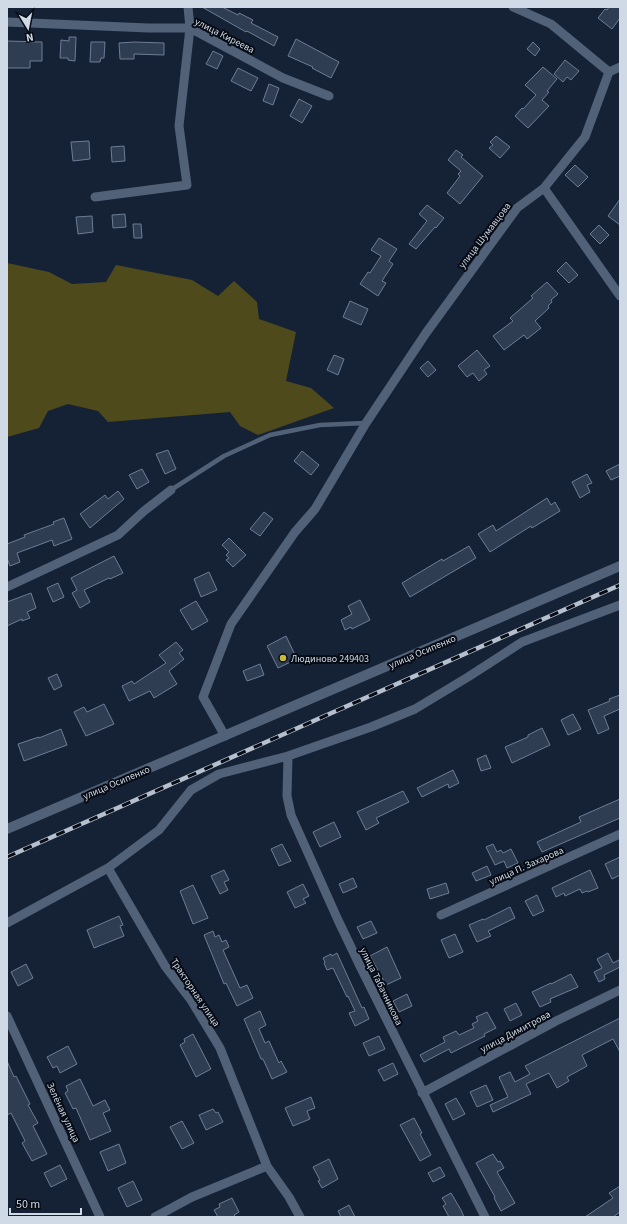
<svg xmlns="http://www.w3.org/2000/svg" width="627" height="1224" font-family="'Source Sans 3',sans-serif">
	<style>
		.forest { fill: #4f4a1b }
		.building { fill: #2f3d53; stroke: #6d7d95 }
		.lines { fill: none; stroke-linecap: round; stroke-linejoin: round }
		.service { stroke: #516178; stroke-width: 4.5 }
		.minor { stroke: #516178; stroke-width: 9 }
		.tertiary { stroke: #516178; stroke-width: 10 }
		.rail-casing { stroke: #b5bfcd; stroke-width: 4.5 }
		.rail { stroke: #060b14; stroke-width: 3; stroke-dasharray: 9; stroke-linecap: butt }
		.poi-dot { fill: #c8bb3b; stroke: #060b14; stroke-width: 1.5 }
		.labels { text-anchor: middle; stroke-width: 4; stroke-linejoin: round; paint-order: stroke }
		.street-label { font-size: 10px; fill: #d0d9e6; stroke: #060b14 }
		.poi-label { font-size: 10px; fill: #d0d9e6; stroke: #060b14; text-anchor: start }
	</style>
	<rect width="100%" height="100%" fill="#152236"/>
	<path class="forest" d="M7,263L49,272L72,284L106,282L116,265L192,280L218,296L234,281L257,302L259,319L296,332L286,381L311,388L334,408L258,435L240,426L230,412L108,422L98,411L68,404L48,411L39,428L7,437Z"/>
	<path class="building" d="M202,7H222L238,15L239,13L253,20L251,23L278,37L274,46L247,31L246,32Z
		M609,7H620V18L612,29L598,18L605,9L607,10Z
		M69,37H76L75,61L68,60V58H60L61,40L69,41Z
		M296,39L339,62L331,78L312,68L313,67L288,56Z
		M7,41L42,42V61H30V68H7Z
		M91,42H105L104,58H101L100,62H90Z
		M134,42L164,43V55L134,54V59H120L119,43Z
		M533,42L540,49L535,56L527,49Z
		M213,51L223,56L217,69L206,64Z
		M565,60L579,71L571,80L567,77L563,82L554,74Z
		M543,67L557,79L547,91L549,92L542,100L549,106L528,128L515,116L522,108L523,109L536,95L525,85Z
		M238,68L258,78L251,91L231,81Z
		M269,84L279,88L273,105L263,101Z
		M299,99L312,106L302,123L290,116Z
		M496,136L510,147L500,158L489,148L493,145L490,142Z
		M89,141L90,159L73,161L71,142Z
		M124,146L125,161L112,162L111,147Z
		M456,150L463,155L461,157L483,176L460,204L447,193L460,176L458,174L461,171L448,160Z
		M575,165L588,177L578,187L565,175Z
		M620,199V225L608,216Z
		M427,205L444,218L436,228L435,227L416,249L409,244L427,221L419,214Z
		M125,214L126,227L113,228L112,215Z
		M92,216L93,232L78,234L76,217Z
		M133,224H141L142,238H134Z
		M599,225L609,235L600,244L590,234Z
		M379,238L397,249L389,261L393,264L382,281L386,283L378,296L360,284L368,272L370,273L381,256L371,250Z
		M566,262L578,275L569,283L557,271Z
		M547,282L558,294L551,300L552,302L548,306L549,308L535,321L541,328L527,339L524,335L504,350L493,336L513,321L510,318L533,298L531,296Z
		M350,301L368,309L361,325L343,317Z
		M477,350L490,366L484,370L487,374L479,381L473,373L467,377L458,366Z
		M334,355L344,359L338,375L327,370Z
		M428,361L436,370L428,377L420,368Z
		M168,450L176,469L165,474L156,454Z
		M302,451L319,465L311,475L294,461Z
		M620,464V476L611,480L606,471Z
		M142,469L149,482L137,489L129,475Z
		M587,474L592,483L587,485L590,492L580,498L572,482Z
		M118,491L124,499L90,528L80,514L105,495L108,499Z
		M547,498L551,505L555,502L560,511L532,528L531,526L490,552L478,534L493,525L496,531Z
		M264,512L273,519L260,536L250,529Z
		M64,518L72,539L54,546L52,540L17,553L20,562L10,566L7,558V544L25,537L24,535L54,524L53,522Z
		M229,538L246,555L233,567L226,560L229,558L226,555L229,552L222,545Z
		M469,546L476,558L410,597L402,583L442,559L443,561Z
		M114,556L123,573L110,579L109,578L84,590L90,602L80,608L72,593L77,590L71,578Z
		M209,572L217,590L201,597L194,579Z
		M58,583L64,597L53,602L47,588Z
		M31,593L36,608L27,612L30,618L22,621V619L7,626V602Z
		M360,600L370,620L352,629L351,627L345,630L341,620L352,614L348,606Z
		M196,601L208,621L192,630L180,610Z
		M286,636L297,659L278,668L267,646Z
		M176,642L183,650L179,653L184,659L169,671L177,684L154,698L150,691L129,701L122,686L132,681L134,684L166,663L159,655Z
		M260,664L264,675L247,681L243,671Z
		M57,674L62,686L54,690L48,678Z
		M620,695V709L604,716L609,729L598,734L588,710L610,701L609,699Z
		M104,704L114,724L86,736L74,712L84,707L87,712Z
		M573,714L581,729L568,735L561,720Z
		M542,728L550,745L512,763L505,747L528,737V735Z
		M61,729L67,745L24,761L18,744L39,737V738Z
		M486,755L491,768L481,771L477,759Z
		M453,770L459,783L449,788L448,784L422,797L417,788Z
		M403,791L409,802L376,818L379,823L366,830L357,812Z
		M620,799V818L542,852L537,842L581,822L579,817Z
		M334,822L341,837L320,847L313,832Z
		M282,844L291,861L279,866L271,849Z
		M493,844L497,852L501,850L503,853L511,849L518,863L507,868L504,861L495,865L486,847Z
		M620,857V875L612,879L605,864Z
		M487,866L491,875L476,881L472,873Z
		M224,870L229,880L224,882L228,890L220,894L211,876Z
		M590,870L598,888L588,892L587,891L582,893L580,889L565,896L564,893L556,897L552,888Z
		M353,878L357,887L343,893L339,884Z
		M446,883L449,893L430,899L427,889Z
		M303,884L309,896L303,899L306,903L295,908L287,892Z
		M193,885L208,918L193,924L180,891Z
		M537,895L544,911L533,916L525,901Z
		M510,907L515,918L488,931L491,936L477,942L469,925L483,919L484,920Z
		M119,916L123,925L120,926L124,936L94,948L87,930Z
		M371,921L377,933L363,939L357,927Z
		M213,931L215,937L219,935L222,942L226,940L229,947L223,950L240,988L247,985L253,998L237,1006L226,983L224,984L204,935Z
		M455,934L463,952L449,958L441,940Z
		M387,947L401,978L386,985L370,956Z
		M337,953L362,1008L364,1007L369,1019L355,1026L349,1013L355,1011L348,996L347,997L333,968L327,970L324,963L325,962L323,958L331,954L332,956Z
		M608,953L613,963L619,960L620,967L604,975L605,979L599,982L594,972L602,968L597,959Z
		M26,964L33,978L18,986L11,972Z
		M571,974L578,987L550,999L551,1002L540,1007L532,992L551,983V984Z
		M407,994L412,1006L399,1012L393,1001Z
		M516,1003L522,1015L510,1021L504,1009Z
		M260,1011L266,1025L259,1029L265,1043L269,1041L279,1063L281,1061L287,1072L272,1079L263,1059H261L244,1019Z
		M487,1012L496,1028L484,1034L485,1036L451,1053L449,1049L424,1062L420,1055L445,1042L443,1037L456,1031L459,1035L474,1028L472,1024L478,1021L476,1017Z
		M620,1018V1052L613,1039L582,1055L587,1066L567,1077L569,1081L557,1088L549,1073L526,1084L531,1094L493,1112L490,1105L508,1097L499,1077L510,1072L515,1082L530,1074L525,1066Z
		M193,1034L211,1069L196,1077L180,1045L185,1042L184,1039Z
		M379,1036L385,1049L369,1056L363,1043Z
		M68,1046L77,1064L60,1073L57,1066L53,1068L47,1057Z
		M7,1061L14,1077L16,1076L30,1104L28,1105L38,1123L33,1126L47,1154L32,1161L22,1143L25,1141L11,1113L7,1115Z
		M393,1063L398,1074L384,1081L378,1070Z
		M80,1079L93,1106L105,1100L110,1110L103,1113L111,1131L90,1140L76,1108L73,1109L65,1093L68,1091L66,1086Z
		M486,1085L493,1100L477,1107L470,1092Z
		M311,1097L315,1108L307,1111L310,1119L293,1126L285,1108Z
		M456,1098L465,1114L453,1120L445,1104Z
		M213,1109L216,1113L218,1112L223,1122L206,1130L199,1115Z
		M414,1118L422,1133L420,1134L431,1155L420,1161L400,1125Z
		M182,1121L194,1143L182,1149L170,1127Z
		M119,1144L126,1163L108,1171L100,1152Z
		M493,1154L498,1162L500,1161L504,1168L497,1172L515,1203L501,1211L494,1198L495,1197L476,1163Z
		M329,1159L338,1179L322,1188L318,1181L320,1180L313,1167Z
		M60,1165L67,1179L51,1187L44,1173Z
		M440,1167L445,1176L433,1182L428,1173Z
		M133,1181L142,1200L127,1207L118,1188Z
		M620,1186V1212L613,1217H585L613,1198L609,1193Z
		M451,1193L461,1210L464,1217H449L443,1206L446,1204L442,1198Z
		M232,1198L239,1212L234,1215L236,1217H218L214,1210L220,1207L219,1204Z
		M349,1205L355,1217H341L338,1211Z"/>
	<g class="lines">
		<path class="service" d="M171,490L224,456L270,435L320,425L365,423"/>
		<path class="minor" d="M513,7L551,24L609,72
			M7,22L148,28H190L283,78L329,96
			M544,188L620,296
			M95,197L187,185L179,126L190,28L188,7
			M7,587L118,535L144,511L171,490
			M225,736L203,697L231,624L295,532L315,509L366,423L426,333L517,208L544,188L585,137L609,72L620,67
			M288,756L287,796L291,815L338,920L360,966L485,1217
			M108,868L165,966L191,1000L220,1048L267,1166L289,1197L300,1217
			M441,915L620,834
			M7,923L108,868L159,830L191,790L219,774L288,756L371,727L415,709L468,677L522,642L620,605
			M7,1016L100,1217
			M422,1093L556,1021L620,990
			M155,1217L192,1197L267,1166"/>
		<path class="tertiary" d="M7,829L620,566"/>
		<defs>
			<path id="rail" d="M7,857L620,585"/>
		</defs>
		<use href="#rail" class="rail-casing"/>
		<use href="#rail" class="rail"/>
	</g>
	<circle class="poi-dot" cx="283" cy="658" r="4"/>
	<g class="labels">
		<g class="street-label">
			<text transform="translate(225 35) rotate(27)" y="4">улица Киреева</text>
			<text transform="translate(484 235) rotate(-53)" y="4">улица Шумавцова</text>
			<text transform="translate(422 651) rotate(-23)" y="4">улица Осипенко</text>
			<text transform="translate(116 782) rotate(-23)" y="4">улица Осипенко</text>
			<text transform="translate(526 865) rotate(-24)" y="4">улица П. Захарова</text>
			<text transform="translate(382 986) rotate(64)" y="4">улица Табачникова</text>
			<text transform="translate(196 992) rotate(56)" y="4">Тракторная улица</text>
			<text transform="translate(515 1031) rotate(-28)" y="4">улица Димитрова</text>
			<text transform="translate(64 1112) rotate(65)" y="4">Зелёная улица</text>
		</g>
		<g class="poi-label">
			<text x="291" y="662">Людиново 249403</text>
		</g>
	</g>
	<rect width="627" height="1224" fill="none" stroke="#d0d9e6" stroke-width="16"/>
	<g transform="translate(28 28) rotate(170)" stroke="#060b14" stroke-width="3" paint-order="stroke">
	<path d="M0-3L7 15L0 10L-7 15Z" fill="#d0d9e6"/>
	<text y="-6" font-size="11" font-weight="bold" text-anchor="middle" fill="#d0d9e6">N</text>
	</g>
	<path d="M10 1208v6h71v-6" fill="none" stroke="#d0d9e6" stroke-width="2"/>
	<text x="16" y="1208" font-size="12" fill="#d0d9e6" stroke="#060b14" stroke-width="3" paint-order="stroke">50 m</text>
</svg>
